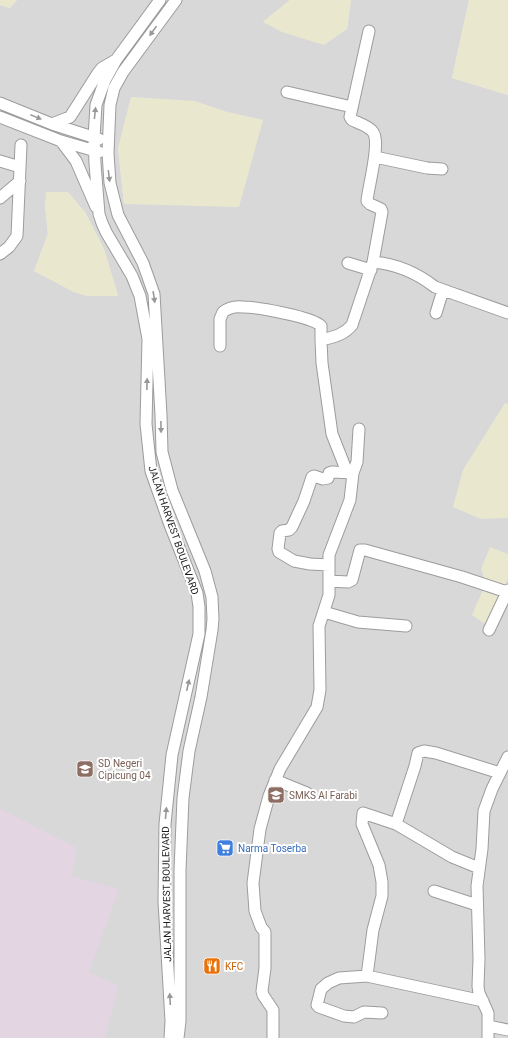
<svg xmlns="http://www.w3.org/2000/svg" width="508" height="1038" font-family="Roboto,sans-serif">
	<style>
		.residential { fill: #d9d8d9; fill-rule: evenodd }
		.industrial { fill: #e4d5e3 }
		.farmland { fill: #e9e8cf }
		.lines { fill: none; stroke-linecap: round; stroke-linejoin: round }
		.minor-casing { stroke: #9c9c9c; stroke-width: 13 }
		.minor { stroke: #fff; stroke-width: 11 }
		.oneway { fill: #989898 }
		.labels { text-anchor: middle; stroke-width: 4; stroke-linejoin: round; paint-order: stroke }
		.street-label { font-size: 10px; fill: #1b1b1b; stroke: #fff }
		.education-label { font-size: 10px; fill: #785e54; stroke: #fff; text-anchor: start }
		.shop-label { font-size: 10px; fill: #366cbe; stroke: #fff; text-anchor: start }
		.food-label { font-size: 10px; fill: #c56008; stroke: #fff; text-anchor: start }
	</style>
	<rect width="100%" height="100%" fill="#ece8e2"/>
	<path class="residential" d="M17,0H290L263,22L347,29L351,0H469L452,78L508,95V1038H0V5L10,8ZM194,101L224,111L124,204L118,148ZM45,205L85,212L104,249L118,296H88L74,292L34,271L48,234Z"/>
	<path class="industrial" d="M0,809L77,848L71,876L119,889L89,972L118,986L105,1038H0Z"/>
	<path class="farmland" d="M0,0H17L10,8L0,5Z
		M290,0H351L347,29L324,45L282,32L263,22Z
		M469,0H508V95L452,78Z
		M131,97L194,101L224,111L263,120L239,207L124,204L118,148Z
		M46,192H68L85,212L104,249L118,296H88L74,292L34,271L48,234L45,205Z
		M505,403L508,404V517L507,518L481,519L453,507L463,470Z
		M490,547L508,554V578L488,626L472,615L486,583L481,569Z"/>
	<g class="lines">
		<defs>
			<path id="minor" d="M160,0L116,60L105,80L96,105L94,138L95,164L99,214L102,223L106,232L132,276L140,296L148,339L146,424L151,471L170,525L197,593L199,607V634L172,755L165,824L164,901L171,1021L170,1038
				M176,0L123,72L114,88L110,105L108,153L110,183L118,215L143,263L154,294L161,415L162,452L172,490L205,571L212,597L213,619L212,630L201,697L189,751L183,798L180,870V1021L178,1038
				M369,31L350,117L352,120C358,123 369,126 373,132C381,143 368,187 367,201L370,204L381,209L382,212L373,262
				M287,92L352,107
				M0,103L52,124L99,139
				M0,117L61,141L99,152
				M52,124L70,117L98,73L102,68L114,61
				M61,141L76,161L96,207
				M375,157L427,168L442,169
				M0,161L20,167
				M0,198L20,181
				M0,254L9,247L17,236L21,145
				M348,263L371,270
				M436,313L443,290
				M220,346V319L223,312C228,308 236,306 243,307C256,307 313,317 321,326V340
				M347,472L332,434L322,363L321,340C333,337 344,335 352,325L373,262C396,264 417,273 435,287L508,313
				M329,565L310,564L294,561L279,552L278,549L280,533L282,531L289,530L292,527L304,501L312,477L314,476L323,479L328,478L329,473L332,472L353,473
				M329,581L348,582L352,580L360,550H365L462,577L507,592
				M324,612L358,622L406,626
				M489,630L508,590
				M275,780L307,793
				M396,824L415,766L418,753L424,751L436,753L500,773
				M434,891L477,905
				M367,976L373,930L382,896V882L379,865L362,824L363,813L396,824L452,857L479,868
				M382,1013L364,1012L354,1017L344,1016L319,1007L317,1005L321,989L328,983L339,978L367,976L483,1001
				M488,1026L508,1030
				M273,1038V1010L263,995L262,991L265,968V932L261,927L255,911L253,883L260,829L269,796L280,769L317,707L320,690L319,626L329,595V555L350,500L353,473L357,462L359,429
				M488,1038V1013L479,993L478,986L479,959L477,886L482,849L484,811L492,789L508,757"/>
		</defs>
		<use href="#minor" class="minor-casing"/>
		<use href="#minor" class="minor"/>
	</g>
	<defs><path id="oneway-solid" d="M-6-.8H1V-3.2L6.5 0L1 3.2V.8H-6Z"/></defs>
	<g class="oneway">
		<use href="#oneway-solid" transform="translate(153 31) rotate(126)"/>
		<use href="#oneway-solid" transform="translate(95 113) rotate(-84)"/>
		<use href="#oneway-solid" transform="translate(36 117) rotate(22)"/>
		<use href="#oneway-solid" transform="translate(109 176) rotate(83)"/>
		<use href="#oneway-solid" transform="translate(154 297) rotate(81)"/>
		<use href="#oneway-solid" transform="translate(147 384) rotate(-89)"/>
		<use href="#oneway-solid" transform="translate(161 427) rotate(89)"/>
		<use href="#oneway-solid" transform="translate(188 685) rotate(-77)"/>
		<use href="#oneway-solid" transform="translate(166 813) rotate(-85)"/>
		<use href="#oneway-solid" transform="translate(170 999) rotate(-93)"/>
	</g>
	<defs>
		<symbol id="school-square" viewBox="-11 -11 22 22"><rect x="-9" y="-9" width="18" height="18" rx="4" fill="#8d6e63" stroke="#fff"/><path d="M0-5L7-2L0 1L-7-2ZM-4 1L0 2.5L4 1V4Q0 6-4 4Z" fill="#fff"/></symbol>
		<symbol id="supermarket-square" viewBox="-11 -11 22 22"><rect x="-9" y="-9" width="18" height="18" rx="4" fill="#3f7fe0" stroke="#fff"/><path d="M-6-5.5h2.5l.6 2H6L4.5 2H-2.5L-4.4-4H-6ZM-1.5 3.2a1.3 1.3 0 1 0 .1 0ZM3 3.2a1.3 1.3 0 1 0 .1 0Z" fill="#fff"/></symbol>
		<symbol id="restaurant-square" viewBox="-11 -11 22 22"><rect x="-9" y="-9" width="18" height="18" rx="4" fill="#e8710a" stroke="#fff"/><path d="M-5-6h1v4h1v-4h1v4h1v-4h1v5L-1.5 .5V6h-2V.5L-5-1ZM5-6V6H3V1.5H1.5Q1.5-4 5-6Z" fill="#fff"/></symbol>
	</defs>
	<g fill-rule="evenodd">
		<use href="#school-square" x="75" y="759" width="20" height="20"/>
		<use href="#school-square" x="266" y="785" width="20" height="20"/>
		<use href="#supermarket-square" x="215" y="838" width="20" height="20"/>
		<use href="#restaurant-square" x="202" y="956" width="20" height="20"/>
	</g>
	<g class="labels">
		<g class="street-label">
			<text transform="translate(174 530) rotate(71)" y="4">JALAN HARVEST BOULEVARD</text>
			<text transform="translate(166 894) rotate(-91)" y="4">JALAN HARVEST BOULEVARD</text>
		</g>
		<g class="education-label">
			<text x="98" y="767">SD Negeri<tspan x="98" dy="12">Cipicung 04</tspan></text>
			<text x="289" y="799">SMKS Al Farabi</text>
		</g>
		<g class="shop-label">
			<text x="238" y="852">Narma Toserba</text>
		</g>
		<g class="food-label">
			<text x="225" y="970">KFC</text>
		</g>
	</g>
</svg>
